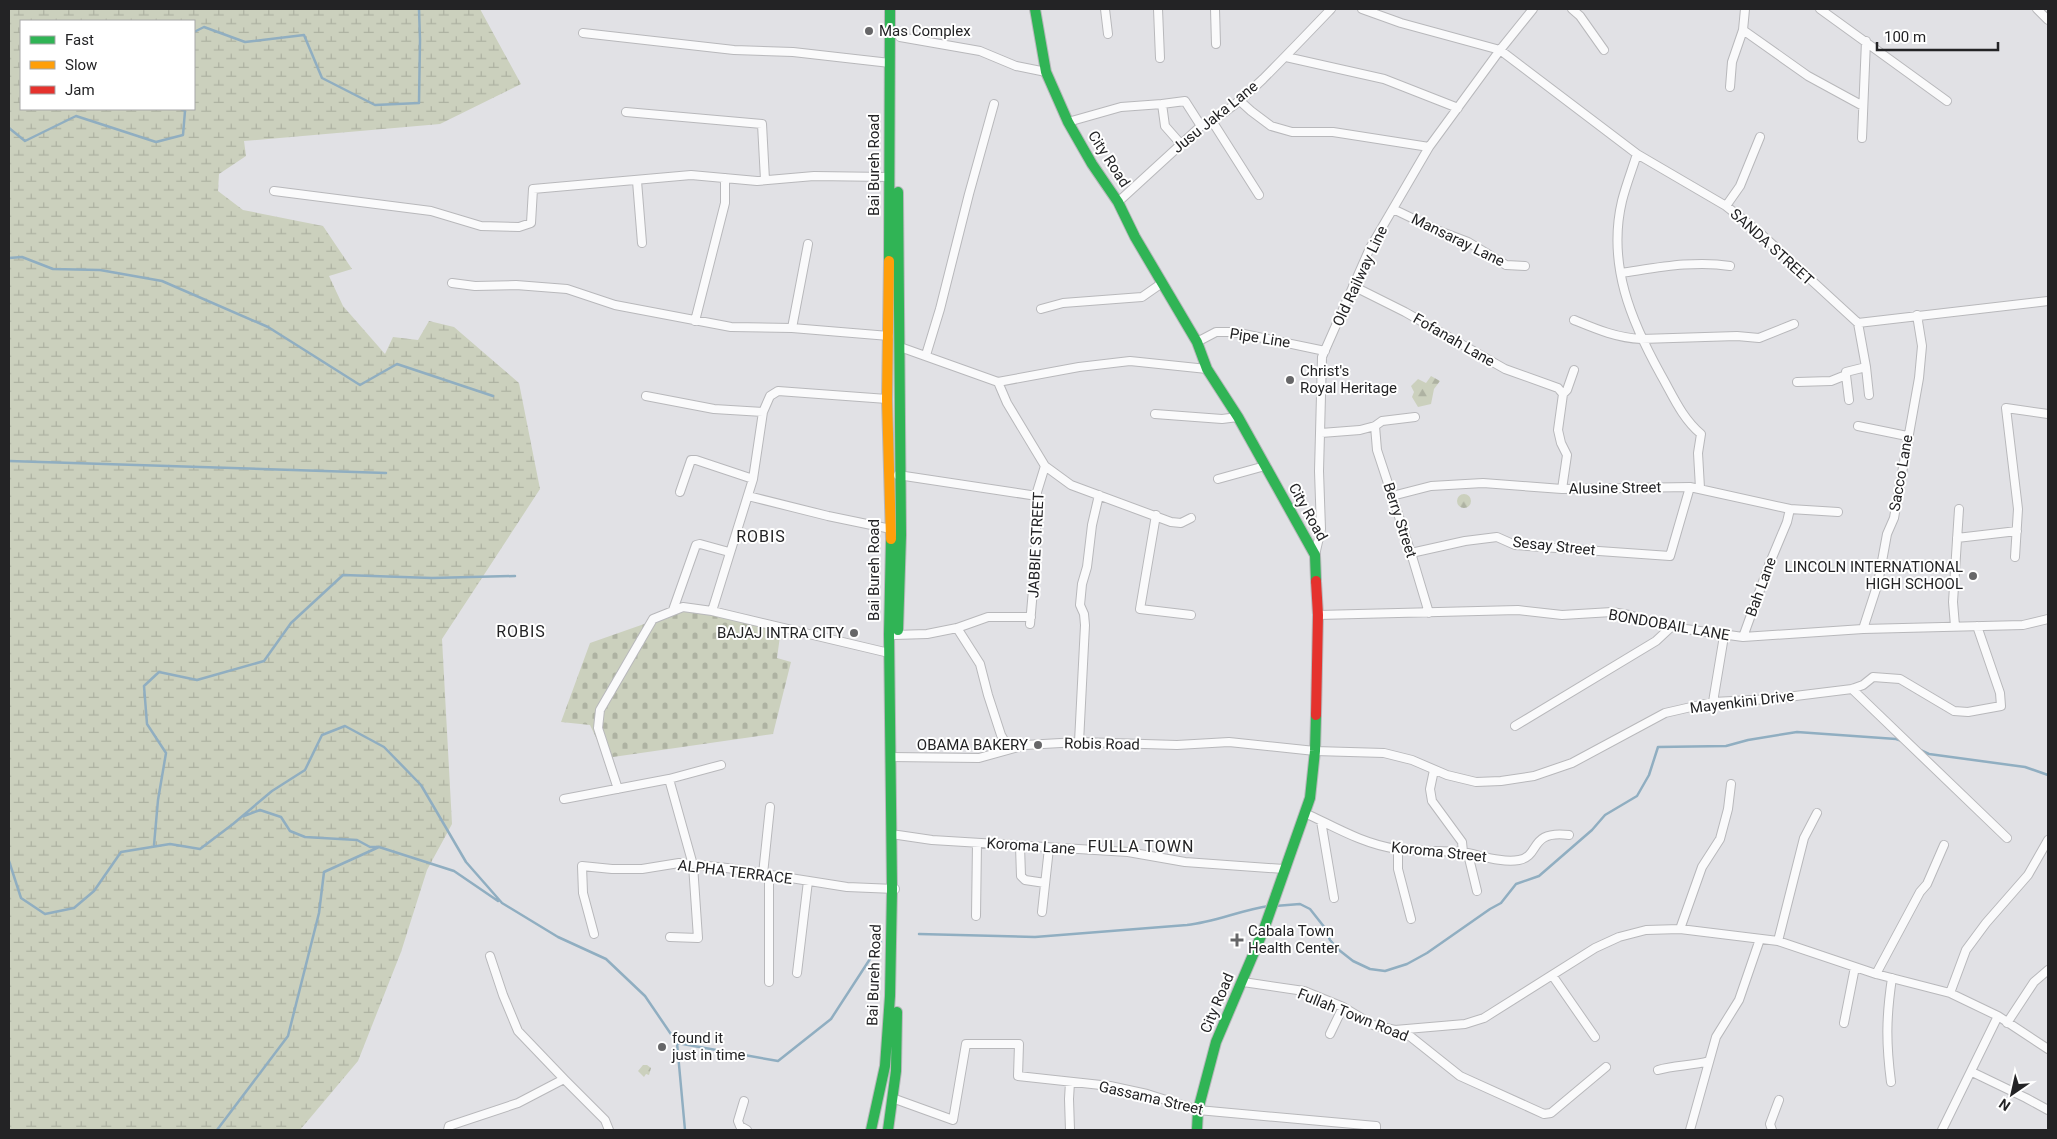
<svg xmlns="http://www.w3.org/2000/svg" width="2057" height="1139" font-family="Roboto,sans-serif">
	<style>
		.forest { fill: url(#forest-firs) }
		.wetland { fill: url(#wetland-marsh); fill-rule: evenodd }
		.cemetery { fill: url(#cemetery-stones) }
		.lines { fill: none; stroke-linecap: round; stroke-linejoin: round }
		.stream { stroke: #90aec1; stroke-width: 2.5 }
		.street-casing { stroke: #b8b8bb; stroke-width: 10 }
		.fast-casing { stroke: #b8b8bb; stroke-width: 12 }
		.slow-casing { stroke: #b8b8bb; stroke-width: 12 }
		.jam-casing { stroke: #b8b8bb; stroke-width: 12 }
		.street { stroke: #fafafb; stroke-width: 8 }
		.fast { stroke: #30b455; stroke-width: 10 }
		.slow { stroke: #ff9f0a; stroke-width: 10 }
		.jam { stroke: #e5322d; stroke-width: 10 }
		.poi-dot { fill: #666668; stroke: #fff; stroke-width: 2 }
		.labels { text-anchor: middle; stroke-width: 4; stroke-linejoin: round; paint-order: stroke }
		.poi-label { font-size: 15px; fill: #232325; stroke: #fff; text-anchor: start }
		.street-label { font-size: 15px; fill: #232325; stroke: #fff }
		.neighbourhood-label { font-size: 16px; letter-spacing: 1px; fill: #232325; stroke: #fff }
	</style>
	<defs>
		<pattern id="forest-firs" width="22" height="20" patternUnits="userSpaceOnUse" patternTransform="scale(1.25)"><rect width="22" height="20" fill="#cbd0bd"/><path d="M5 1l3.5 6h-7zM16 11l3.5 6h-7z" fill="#aeb2a2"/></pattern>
		<pattern id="wetland-marsh" width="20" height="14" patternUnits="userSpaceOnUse" patternTransform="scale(1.25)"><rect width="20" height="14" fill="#cbd0bd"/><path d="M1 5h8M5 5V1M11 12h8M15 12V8" fill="none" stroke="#aeb2a2"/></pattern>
		<pattern id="cemetery-stones" width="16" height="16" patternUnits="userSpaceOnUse" patternTransform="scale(1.25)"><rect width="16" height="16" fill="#cbd0bd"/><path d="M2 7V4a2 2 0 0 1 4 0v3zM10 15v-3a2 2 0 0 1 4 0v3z" fill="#aeb2a2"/></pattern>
	</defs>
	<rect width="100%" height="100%" fill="#e1e1e5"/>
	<path class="forest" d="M1431,376L1440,381L1434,389L1431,404L1418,407L1412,397L1414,392L1411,386L1418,379L1426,383Z
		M1457 501a7 7 0 1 1 14 0a7 7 0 1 1-14 0Z
		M643,1065H647L651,1068L649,1075L646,1074L644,1077L638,1071Z"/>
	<path class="wetland" d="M9,9H480L521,84L440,124L244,141L246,156L219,174L218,191L243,210L323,226L352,269L329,276L343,306L385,354L393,337L418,340L429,321L454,327L519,383L540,489L442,639L452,824L427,870L401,952L358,1061L300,1130H9ZM21,21H194V109H21Z"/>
	<path class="cemetery" d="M684,610L781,629L777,658L791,662L773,734L606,758L590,725L561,722L590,643Z"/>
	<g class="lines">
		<path class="stream" d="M194,32L204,27L245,42L304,35L322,78L375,105L419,103L420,40L419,9
			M9,128L25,141L76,116L156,142L183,135L185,111L181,109
			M9,258L22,257L53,269L100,270L162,281L268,327L360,385L397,364L493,396
			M9,461L386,473
			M1918,749L1929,754L2025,767L2048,775
			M244,816L260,810L281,817L290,831L305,837L357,840L370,847H378
			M154,845L158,800L166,753L147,724L144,686L159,672L197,680L264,661L291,623L343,575L432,578L515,576
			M9,861L21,898L45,914L74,908L94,891L121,852L170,844L200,849L233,824L272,791L305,770L322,735L345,726L384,747L421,785L466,862L502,903L558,937L606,959L645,996L677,1043L778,1061L831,1019L881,942
			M1275,906L1300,904L1310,909L1325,928L1330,940L1339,950L1353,961L1370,969L1385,971L1407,964L1427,953L1490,909L1501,903L1516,884L1539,876L1592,830L1605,815L1637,796L1649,775L1658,747L1726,746L1748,740L1797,732L1896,739L1902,741
			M919,934L1035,937L1187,925C1215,922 1241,910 1269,906
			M677,1043L685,1130
			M217,1130L288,1036L319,913L324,872L379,847L454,871L498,901"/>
		<defs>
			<path id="street" d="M1105,9L1108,34
				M1158,9L1160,58
				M1215,9L1216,44
				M1362,9L1401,23L1500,50L1637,154L1726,206L1760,233L1858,323L2048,301
				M1572,9L1580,16L1604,50
				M1745,9L1743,30L1808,76L1863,106
				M1820,9L1947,101
				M2037,9L2048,20
				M583,33L734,50L793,52L890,63
				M900,37L980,51L1016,66L1046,72
				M1286,57L1384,79L1458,108
				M1730,87L1732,62L1743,30
				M1240,101L1251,111L1271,126L1292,132H1333L1429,147
				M626,112L762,124L765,180
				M1212,121L1259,195
				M1068,122L1121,107L1162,104
				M1862,138L1866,41
				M1180,143L1165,126L1162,104L1185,101L1201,126
				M1637,154C1632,170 1626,185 1622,201C1607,264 1631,321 1661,375C1673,396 1682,418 1701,434L1698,453L1700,488
				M637,181L642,243
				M274,191L431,211L481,226L519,227L531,223L533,189L691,175L757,181L814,176L888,177
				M1118,202L1201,126C1225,115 1244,97 1263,79C1286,56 1308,33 1331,9
				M1726,206L1740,186L1760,137
				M1393,209L1439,231L1468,242L1506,265L1525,266
				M1621,273C1656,268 1694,260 1730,266
				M452,283L475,286L516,285L567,289L615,305L731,327L792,328L889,336
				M1353,286L1405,312L1505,369L1558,388L1563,394L1558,430L1561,443L1567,455L1562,489
				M1041,309L1063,303L1142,297L1162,283
				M1574,320C1596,329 1617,338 1641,339L1737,336L1759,338L1794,324
				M695,321L725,203V178
				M792,328L808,244
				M1197,342L1216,332H1234L1325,351
				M900,347L998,382L1007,403L1045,466L1071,485L1171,522L1181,523L1191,518
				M926,355L940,309L969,194L994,104
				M1866,367L1869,395
				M1846,375L1849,400
				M998,382L1079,367L1130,361L1207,369
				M1797,382L1831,381L1846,375V372L1866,367L1858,323
				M1563,394L1567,390L1574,370
				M646,396L714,409L763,412
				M1155,414L1222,419L1238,417
				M1375,426L1377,450L1411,553L1429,613
				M1858,426L1907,436
				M1321,433L1360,430L1375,426L1382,421L1415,417
				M898,475L1037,496
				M1218,479L1265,466
				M680,492L691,460H696L753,479
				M748,496L828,516L891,529
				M1392,496L1431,486L1483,483L1562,489L1690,487L1790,509L1838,512
				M1156,515L1140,609L1191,615
				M1957,538L2017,531
				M1411,553L1465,541L1497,537L1515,545L1670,556L1690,487
				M1315,555L1321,529L1319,471L1322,357L1370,248L1429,147L1500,50L1533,9
				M2015,557L2018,509L2006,408L2048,414
				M673,610L696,545L700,544L729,552
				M712,611L753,479L763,412L770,396L778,391L887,399
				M1318,615L1518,610L1562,615L1612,612L1629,615L1671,627L1743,637L1863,629L2023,625L2048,619
				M1030,624L1035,567L1037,492L1045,466
				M1955,626L1953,602L1959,509
				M957,628L980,664L988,695L1001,735L1009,749
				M1863,629L1878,583L1887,534L1894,518L1919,378L1922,346L1917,315
				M894,635L927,634L957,628L988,617H1031
				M1743,637L1769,565L1787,522L1790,509
				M1852,689L2007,838
				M1713,702L1724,636
				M1515,726L1656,641L1671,627
				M1079,742L1085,625L1084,614L1080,605L1082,584L1087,567L1092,525L1099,495
				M890,757L979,758L1025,745L1079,742L1177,745L1229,742L1315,751L1384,753L1412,760L1447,775L1476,782L1501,781L1534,776L1572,763L1665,713L1713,702L1771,699L1852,689L1863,685L1873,677L1900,679L1954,711L1968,712L2001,706L2000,693L1977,626
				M1434,770L1430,789L1432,801L1462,842L1463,852
				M669,779L721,765
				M618,789L598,728L600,710L653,619L683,607L712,611L889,653
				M564,799L669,779L693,865L698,938L670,937
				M1305,813C1335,827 1363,844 1397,849C1418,852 1440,850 1462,852C1480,855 1501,863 1519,860C1541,856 1528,830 1569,835
				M1321,821L1334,898
				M898,835L932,840L1128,852L1185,862L1284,869
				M1020,846L1021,876L1025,880L1045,883
				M1398,849V869L1411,919
				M1468,854L1477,891
				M763,874L770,807
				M1042,912L1049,848
				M976,916L977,843
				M1680,929L1702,867L1720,839L1728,809L1731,784
				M594,934L583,893L582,866L612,869H642L679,863L727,868L847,887L895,889
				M1778,941L1804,838L1817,813
				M490,956L503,995L518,1031L564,1079
				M797,973L808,881
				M1876,974L1920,892L1927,884L1944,845
				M1552,975L1595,1037
				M769,982V875
				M1243,982L1304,991L1343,1007L1373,1025L1395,1030L1411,1037L1460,1076L1544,1114L1551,1113L1606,1067
				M1950,993L1966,950L1986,923L2028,875L2048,840
				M1844,1023L1855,967
				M2007,1023L2034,982L2048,970
				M1395,1030L1465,1024L1484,1018L1595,948L1619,937L1646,930L1680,929L1778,941L1876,974L1950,993L1998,1016L2048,1049
				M1330,1034L1343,1007
				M1658,1070C1675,1065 1692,1066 1709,1061
				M1972,1072L2026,1098L2048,1110
				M1070,1082L1069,1099L1070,1130
				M1891,1082C1886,1043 1886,1018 1892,978
				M895,1099L953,1120L966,1044H1019L1018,1076L1110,1086L1147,1094L1198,1110L1376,1126V1130
				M744,1101L738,1121L740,1126L747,1130
				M448,1130L449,1126L518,1103L564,1079L605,1120L609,1130
				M1690,1130L1716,1037L1739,1000L1760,939
				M1772,1130L1770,1124L1779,1100
				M1942,1130L1998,1016"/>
			<path id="fast" d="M1035,9L1046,72L1068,122L1092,164L1118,202L1135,237L1197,342L1207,369L1238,417L1315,555L1316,581
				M898,192L901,535L898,630
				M889,261L890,9
				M871,1130L885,1066L890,996L892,889L889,634L891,539
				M888,1130L896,1071L897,1012
				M1197,1130L1198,1110L1216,1042L1264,929L1310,798L1315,751L1316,715"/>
			<path id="slow" d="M889,261L887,399L891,539"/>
			<path id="jam" d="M1316,715L1318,615L1316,581"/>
		</defs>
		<use href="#street" class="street-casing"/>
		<use href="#fast" class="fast-casing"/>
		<use href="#slow" class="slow-casing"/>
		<use href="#jam" class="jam-casing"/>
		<use href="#street" class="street"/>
		<use href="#fast" class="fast"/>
		<use href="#slow" class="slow"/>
		<use href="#jam" class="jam"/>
	</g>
	<g class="poi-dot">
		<circle cx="869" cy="31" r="5"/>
		<circle cx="1290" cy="380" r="5"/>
		<circle cx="1973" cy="576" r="5"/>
		<circle cx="854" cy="633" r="5"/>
		<circle cx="1038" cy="745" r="5"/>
		<path d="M1234.5 932.5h5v5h5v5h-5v5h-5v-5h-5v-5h5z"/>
		<circle cx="662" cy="1047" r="5"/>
	</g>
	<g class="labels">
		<g class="poi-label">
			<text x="879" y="36">Mas Complex</text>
			<text x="1300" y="376">Christ's<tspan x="1300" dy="17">Royal Heritage</tspan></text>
			<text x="1963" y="572" text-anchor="end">LINCOLN INTERNATIONAL<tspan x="1963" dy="17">HIGH SCHOOL</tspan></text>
			<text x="844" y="638" text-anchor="end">BAJAJ INTRA CITY</text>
			<text x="1028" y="750" text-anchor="end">OBAMA BAKERY</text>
			<text x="1248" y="936">Cabala Town<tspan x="1248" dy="17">Health Center</tspan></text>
			<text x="672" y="1043">found it<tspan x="672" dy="17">just in time</tspan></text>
		</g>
		<g class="street-label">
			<text transform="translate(1215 117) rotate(-39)" y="5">Jusu Jaka Lane</text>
			<text transform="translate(1109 159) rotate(57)" y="5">City Road</text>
			<text transform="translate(874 165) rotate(-90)" y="5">Bai Bureh Road</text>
			<text transform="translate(1458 240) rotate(26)" y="5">Mansaray Lane</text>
			<text transform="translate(1772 247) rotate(42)" y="5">SANDA STREET</text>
			<text transform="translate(1360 276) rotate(-65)" y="5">Old Railway Line</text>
			<text transform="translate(1260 338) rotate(9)" y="5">Pipe Line</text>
			<text transform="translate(1454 340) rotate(30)" y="5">Fofanah Lane</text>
			<text transform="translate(1901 473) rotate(-80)" y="5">Sacco Lane</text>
			<text transform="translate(1615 488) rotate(-1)" y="5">Alusine Street</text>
			<text transform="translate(1308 512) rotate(61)" y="5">City Road</text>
			<text transform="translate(1400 520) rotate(72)" y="5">Berry Street</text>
			<text transform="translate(1036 545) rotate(-87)" y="5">JABBIE STREET</text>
			<text transform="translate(1554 546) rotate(6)" y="5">Sesay Street</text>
			<text transform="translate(874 570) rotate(-90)" y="5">Bai Bureh Road</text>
			<text transform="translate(1761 587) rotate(-70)" y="5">Bah Lane</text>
			<text transform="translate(1669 625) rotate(10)" y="5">BONDOBAIL LANE</text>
			<text transform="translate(1742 702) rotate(-7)" y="5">Mayenkini Drive</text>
			<text transform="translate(1102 744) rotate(1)" y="5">Robis Road</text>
			<text transform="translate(1031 846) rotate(4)" y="5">Koroma Lane</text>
			<text transform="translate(1439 852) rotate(6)" y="5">Koroma Street</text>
			<text transform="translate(735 872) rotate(7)" y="5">ALPHA TERRACE</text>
			<text transform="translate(874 975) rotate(-88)" y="5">Bai Bureh Road</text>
			<text transform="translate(1217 1003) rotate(-67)" y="5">City Road</text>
			<text transform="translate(1353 1015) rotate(22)" y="5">Fullah Town Road</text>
			<text transform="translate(1151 1098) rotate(13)" y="5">Gassama Street</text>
		</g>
		<g class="neighbourhood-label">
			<text x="761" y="542">ROBIS</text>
			<text x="521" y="637">ROBIS</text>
			<text x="1141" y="852">FULLA TOWN</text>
		</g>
	</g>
	<rect width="2057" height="1139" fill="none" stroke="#232325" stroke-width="20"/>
	<rect x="20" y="20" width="175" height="90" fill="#ffffff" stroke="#a7a7a8"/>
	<rect x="30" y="36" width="25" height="8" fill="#30b455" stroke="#a7a7a8"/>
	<text x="65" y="45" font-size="15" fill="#232325">Fast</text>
	<rect x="30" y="61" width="25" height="8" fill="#ff9f0a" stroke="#a7a7a8"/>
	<text x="65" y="70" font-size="15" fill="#232325">Slow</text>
	<rect x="30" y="86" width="25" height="8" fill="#e5322d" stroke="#a7a7a8"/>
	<text x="65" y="95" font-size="15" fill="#232325">Jam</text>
	<g transform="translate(2012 1094) rotate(214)" stroke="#ffffff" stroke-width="4" paint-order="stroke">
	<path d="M0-4L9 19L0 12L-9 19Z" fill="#232325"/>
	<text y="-8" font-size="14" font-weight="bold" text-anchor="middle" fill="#232325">N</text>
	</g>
	<path d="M1877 42v8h121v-8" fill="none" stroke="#232325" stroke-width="2.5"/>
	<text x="1884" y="42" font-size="15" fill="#232325" stroke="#ffffff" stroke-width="4" paint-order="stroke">100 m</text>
</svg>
